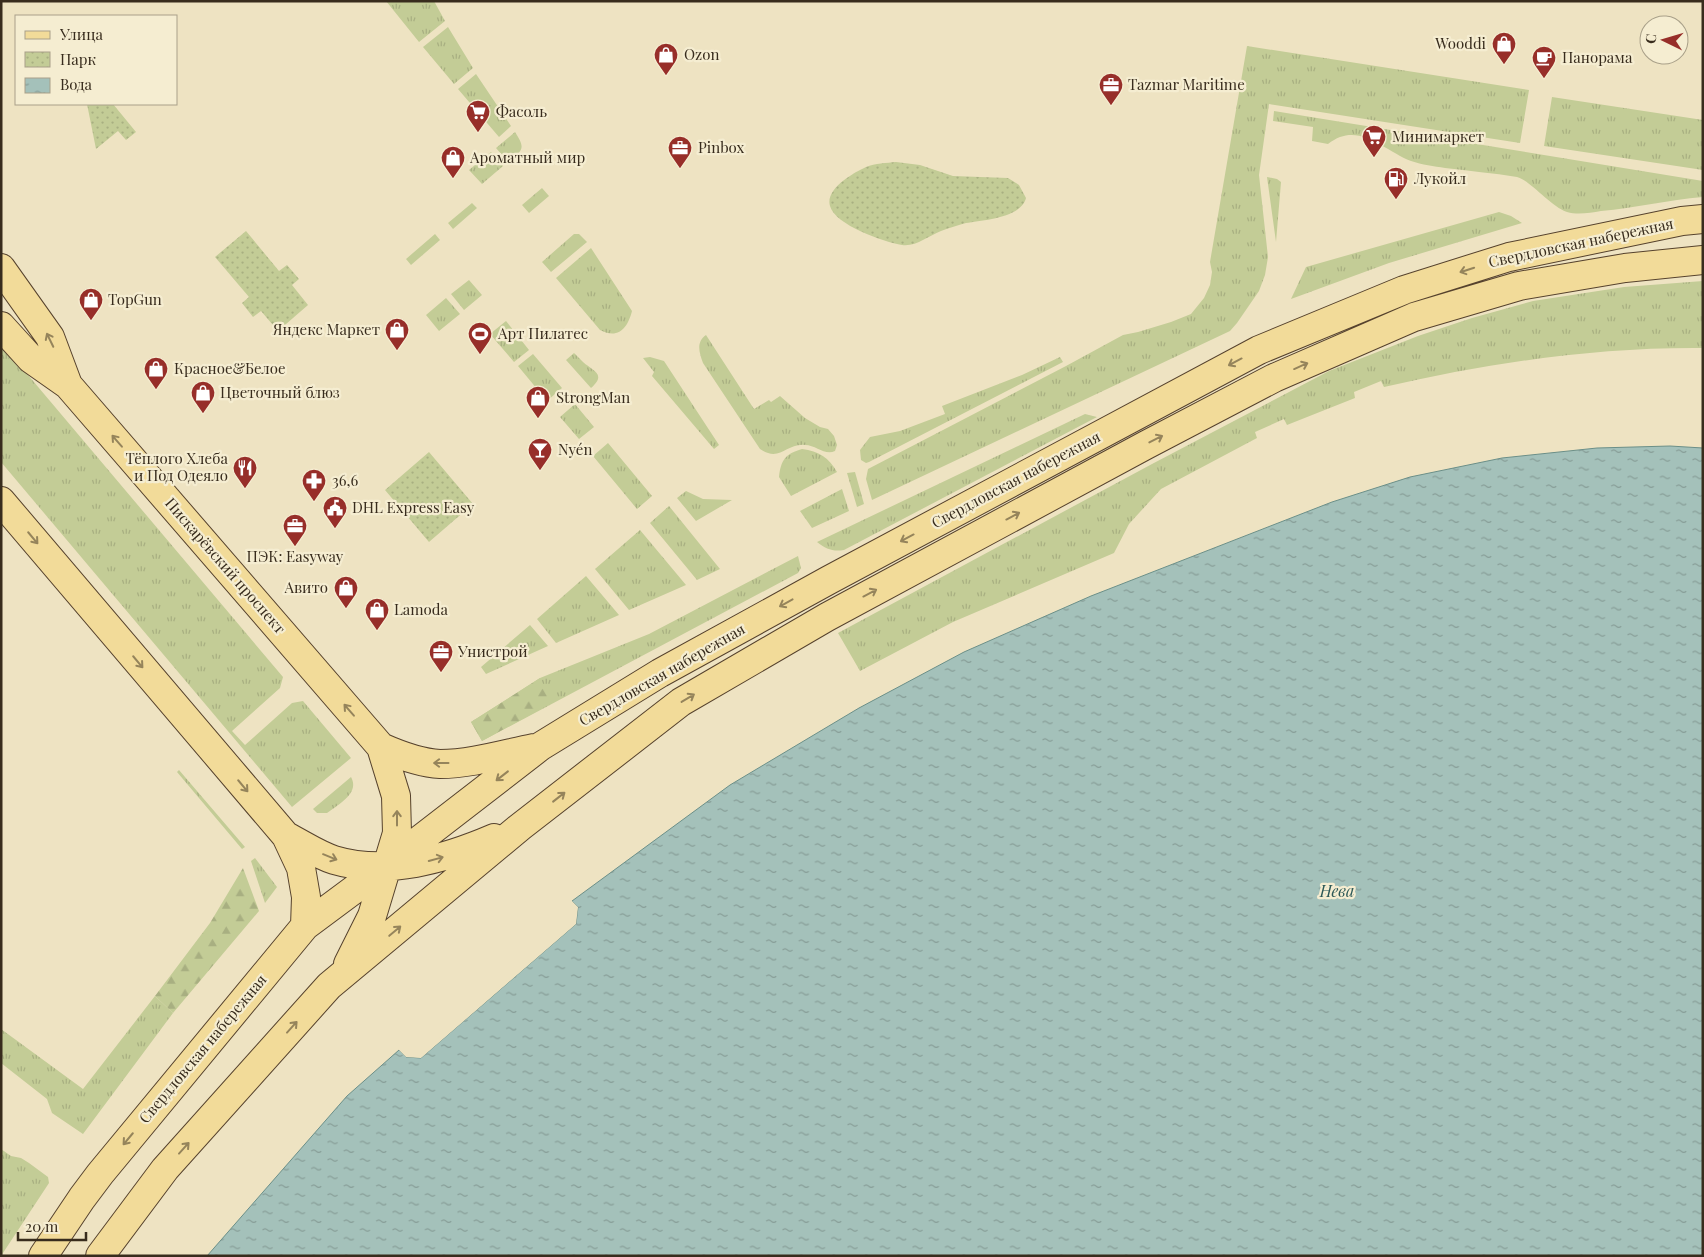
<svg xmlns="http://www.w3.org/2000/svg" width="1704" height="1257" font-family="'Playfair Display',serif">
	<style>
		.grass { fill: url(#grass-tufts) }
		.forest { fill: url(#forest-firs) }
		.park { fill: url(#park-dots) }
		.water { fill: url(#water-ripples); stroke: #6b8f88 }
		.pier { fill: #eee3c2 }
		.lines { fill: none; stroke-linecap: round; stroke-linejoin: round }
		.major-casing { stroke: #56422d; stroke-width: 30 }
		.major { stroke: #f2db99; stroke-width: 28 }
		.oneway { stroke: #95845b }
		.labels { text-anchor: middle; stroke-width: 4.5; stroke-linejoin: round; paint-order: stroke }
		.poi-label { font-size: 15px; fill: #382c1d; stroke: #f5edd1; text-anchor: start }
		.street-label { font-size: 15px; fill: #382c1d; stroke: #f5edd1 }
		.water-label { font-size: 16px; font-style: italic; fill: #2c5857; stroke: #f5edd1 }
	</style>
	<defs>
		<pattern id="grass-tufts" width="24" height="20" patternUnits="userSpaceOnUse" patternTransform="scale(1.25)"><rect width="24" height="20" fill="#c3cc96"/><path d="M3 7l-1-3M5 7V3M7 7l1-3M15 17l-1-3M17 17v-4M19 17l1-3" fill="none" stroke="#a8af81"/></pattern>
		<pattern id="forest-firs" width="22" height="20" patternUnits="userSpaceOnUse" patternTransform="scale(1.25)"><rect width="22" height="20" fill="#c3cc96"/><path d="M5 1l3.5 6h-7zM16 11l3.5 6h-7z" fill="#a8af81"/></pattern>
		<pattern id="park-dots" width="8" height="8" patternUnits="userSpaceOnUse" patternTransform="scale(1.25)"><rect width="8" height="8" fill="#c3cc96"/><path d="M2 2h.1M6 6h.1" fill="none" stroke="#a8af81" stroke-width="1.8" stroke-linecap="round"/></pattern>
		<pattern id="water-ripples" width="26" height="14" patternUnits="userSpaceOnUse" patternTransform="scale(1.25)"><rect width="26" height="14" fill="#a4c1ba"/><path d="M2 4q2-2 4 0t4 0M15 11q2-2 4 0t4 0" fill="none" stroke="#879d97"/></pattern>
	</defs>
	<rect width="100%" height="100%" fill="#eee3c2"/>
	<path class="grass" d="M386,1H434L445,21L419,42Z
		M448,27L473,68L454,84L423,47Z
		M1247,46L1529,90L1520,143L1269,104L1259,175L1268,257L1265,275L1259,291L1237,323L1230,331L872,500L866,479L868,469L1066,366L1123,335L1138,332L1171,322L1191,314L1204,298L1210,285L1212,272L1210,262Z
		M476,74L511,126L499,137L458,89Z
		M1552,97L1703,120V170L1544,146Z
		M1274,111L1703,181V197C1668,200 1635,208 1601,211C1590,213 1577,215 1567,212C1550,206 1530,180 1517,177C1493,173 1469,171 1445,168C1434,166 1422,165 1411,161C1383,150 1358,120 1328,144L1312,141L1313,127L1273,121Z
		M515,132C526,149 523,150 508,162L496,148Z
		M491,152L503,166L482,184L469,170Z
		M1267,177L1277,179L1281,182L1276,242Z
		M542,188L549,196L529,213L522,205Z
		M472,203L477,208L453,229L448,223Z
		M1499,212L1511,216L1522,223L1389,263L1291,299L1306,267Z
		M435,234L440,240L411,265L406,259Z
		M574,234H579L587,242L551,272L542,262Z
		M591,248L632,311C628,327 619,340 600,330L556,278Z
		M469,280L482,295L464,310L451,294Z
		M1703,281V348C1595,347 1489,363 1384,387L1381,381L1354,392L1355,398L1287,425L1284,419L1255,432L1257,438L1161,489L1129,524L1114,553L953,622L860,671L838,633L1152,464L1329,371L1418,336L1472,318L1533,301L1624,287Z
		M446,298L460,314L439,331L426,315Z
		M506,321L529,350L514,362L490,334Z
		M706,335L754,409L769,400L771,402L780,396L805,418L820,427L828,429L834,436L837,445L835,451C825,456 816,445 805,445C786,443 780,463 760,449L703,363C699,352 696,342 706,335Z
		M1,343L283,677L280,688L232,731L245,745L292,703L303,701L351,758L292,807L1,462Z
		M574,353C577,356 580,359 583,362C593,371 607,374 591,388L566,360Z
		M533,354L562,388L547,401L518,366Z
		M650,357L664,361L719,445L714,449L652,376L654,372L643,358Z
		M1060,357L1063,362L869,462L866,463L861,460L860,450L870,437L900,431L945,414L942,406L1022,375Z
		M575,404L594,427L579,439L560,417Z
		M1085,414L1097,417L844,550C833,552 826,549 817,542Z
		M608,443L652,496L637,509L593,456Z
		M802,449C819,451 829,458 837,472L791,496L779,477C781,460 785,454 802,449Z
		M855,472L864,504L857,507L847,473Z
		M842,489L849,511L812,528L800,511Z
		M686,491L703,499L732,500L696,521L677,498Z
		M669,506L720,569L697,580L650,523Z
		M640,530L686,585L629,610L595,569Z
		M798,556L801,568L798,573L482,741L471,722L540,678L649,634Z
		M586,576L619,615L556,643L537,619Z
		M530,625L548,646L486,674L481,667Z
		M179,770L245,847L242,849L177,772Z
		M351,777C360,793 339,804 327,813H317L313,809Z
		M255,858L277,887L265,903L251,861Z
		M155,996L173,1013L83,1134L52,1113L47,1099L1,1063V1029L83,1089Z
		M1,1149L11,1156L21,1158L29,1163L48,1177L49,1183L1,1256Z"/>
	<path class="forest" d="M540,678L552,703L482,741L471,722Z
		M243,868L259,911L173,1013L155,996L210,923Z"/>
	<path class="park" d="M87,104H113L136,132L126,140L118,131L96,149Z
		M896,162L920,165L953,176L1008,178L1019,185L1026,198C1021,218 983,220 966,223C958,225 949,228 941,231C928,236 916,247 902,245C884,242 835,225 830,206C825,189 853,173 866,167C875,163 887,163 896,162Z
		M246,231L279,271L287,265L299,279L292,285L308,305L278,331L261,311L253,317L242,303L249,297L215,257Z
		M429,452L473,504L429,542L385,490Z"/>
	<path class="water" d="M1670,446L1703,448V1256H207L347,1096L399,1050L406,1057L421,1058L576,924L578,907L572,901L730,785L859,708L964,652L1091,596L1332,502L1410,477L1502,458L1597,448Z"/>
	<path class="pier" d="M572,901L578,907L576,924L421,1058L406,1057L399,1050L401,1049L407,1055H420L573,923L575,908L570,903Z"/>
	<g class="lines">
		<defs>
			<path id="major" d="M1,268L50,337L68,385
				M1,326L31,359L68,385L381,747C399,755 420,763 440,764C471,764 504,754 534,748
				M1,501L286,836L301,868L306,897L305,926
				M286,836C302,844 318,855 334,860C387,876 445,859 494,838
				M348,964L372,916L397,833L396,796L381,747
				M43,1256L82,1198L100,1174L305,926L387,865L541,746L660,673L829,580L1259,350L1404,290L1509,257L1682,221L1703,219
				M100,1256L165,1169L329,986L520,827L681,702L827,617L1146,445L1274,378L1414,317L1519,286L1625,268L1703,260"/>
		</defs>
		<use href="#major" class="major-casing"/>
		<use href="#major" class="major"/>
	</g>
	<defs><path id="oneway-shaft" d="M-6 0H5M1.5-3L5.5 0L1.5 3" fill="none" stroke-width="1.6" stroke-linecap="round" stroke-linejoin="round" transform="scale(1.25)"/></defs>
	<g class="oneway">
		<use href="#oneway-shaft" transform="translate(1467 270) rotate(162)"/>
		<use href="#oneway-shaft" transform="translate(50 340) rotate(-116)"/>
		<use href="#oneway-shaft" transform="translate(1235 362) rotate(152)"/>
		<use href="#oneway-shaft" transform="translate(1301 366) rotate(-24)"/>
		<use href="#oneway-shaft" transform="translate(1156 439) rotate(-27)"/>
		<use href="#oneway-shaft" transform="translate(117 441) rotate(-131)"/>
		<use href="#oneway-shaft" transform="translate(1013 516) rotate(-28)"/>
		<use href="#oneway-shaft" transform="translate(33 538) rotate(50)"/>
		<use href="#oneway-shaft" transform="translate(907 538) rotate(152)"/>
		<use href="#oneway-shaft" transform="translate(870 593) rotate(-28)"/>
		<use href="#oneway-shaft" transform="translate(786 603) rotate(151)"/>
		<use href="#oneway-shaft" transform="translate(138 662) rotate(50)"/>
		<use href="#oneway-shaft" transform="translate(688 698) rotate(-31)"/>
		<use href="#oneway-shaft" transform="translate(349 710) rotate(-131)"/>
		<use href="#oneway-shaft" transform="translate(441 763) rotate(180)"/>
		<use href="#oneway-shaft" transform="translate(502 776) rotate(142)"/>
		<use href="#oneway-shaft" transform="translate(243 786) rotate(50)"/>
		<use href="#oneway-shaft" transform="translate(559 797) rotate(-38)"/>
		<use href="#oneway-shaft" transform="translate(397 818) rotate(-90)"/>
		<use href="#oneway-shaft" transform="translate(330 857) rotate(22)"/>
		<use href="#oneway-shaft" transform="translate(436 859) rotate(-15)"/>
		<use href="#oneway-shaft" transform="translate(395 931) rotate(-40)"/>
		<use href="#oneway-shaft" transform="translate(292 1027) rotate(-48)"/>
		<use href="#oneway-shaft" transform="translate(128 1139) rotate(130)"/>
		<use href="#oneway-shaft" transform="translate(184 1148) rotate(-48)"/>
	</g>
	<defs>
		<symbol id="shop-pin" viewBox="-11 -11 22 30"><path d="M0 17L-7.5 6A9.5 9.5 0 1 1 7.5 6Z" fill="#972e29" stroke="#f5edd1"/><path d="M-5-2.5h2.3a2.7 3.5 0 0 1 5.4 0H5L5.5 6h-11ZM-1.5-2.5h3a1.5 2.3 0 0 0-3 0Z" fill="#fff"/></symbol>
		<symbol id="cafe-pin" viewBox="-11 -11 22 30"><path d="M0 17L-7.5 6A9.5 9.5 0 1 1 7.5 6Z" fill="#972e29" stroke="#f5edd1"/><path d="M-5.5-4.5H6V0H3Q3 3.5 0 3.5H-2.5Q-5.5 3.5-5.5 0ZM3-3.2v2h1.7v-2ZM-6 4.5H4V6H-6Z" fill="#fff"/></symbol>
		<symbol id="office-pin" viewBox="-11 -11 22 30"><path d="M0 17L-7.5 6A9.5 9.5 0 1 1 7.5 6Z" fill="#972e29" stroke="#f5edd1"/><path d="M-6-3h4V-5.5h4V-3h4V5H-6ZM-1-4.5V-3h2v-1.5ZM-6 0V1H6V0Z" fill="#fff"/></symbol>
		<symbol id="supermarket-pin" viewBox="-11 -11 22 30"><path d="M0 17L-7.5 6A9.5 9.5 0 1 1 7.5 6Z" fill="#972e29" stroke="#f5edd1"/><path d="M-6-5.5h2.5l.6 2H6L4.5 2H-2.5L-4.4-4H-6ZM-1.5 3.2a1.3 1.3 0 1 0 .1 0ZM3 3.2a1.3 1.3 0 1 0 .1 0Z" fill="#fff"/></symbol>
		<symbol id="fuel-pin" viewBox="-11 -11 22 30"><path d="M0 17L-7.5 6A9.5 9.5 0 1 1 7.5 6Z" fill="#972e29" stroke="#f5edd1"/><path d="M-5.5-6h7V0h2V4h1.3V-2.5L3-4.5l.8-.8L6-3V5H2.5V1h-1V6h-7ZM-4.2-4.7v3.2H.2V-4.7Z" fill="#fff"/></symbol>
		<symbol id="stadium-pin" viewBox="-11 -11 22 30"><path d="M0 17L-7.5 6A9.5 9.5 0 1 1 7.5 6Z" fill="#972e29" stroke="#f5edd1"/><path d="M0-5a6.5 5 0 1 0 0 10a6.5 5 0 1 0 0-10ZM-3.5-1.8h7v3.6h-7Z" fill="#fff"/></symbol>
		<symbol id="bar-pin" viewBox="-11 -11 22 30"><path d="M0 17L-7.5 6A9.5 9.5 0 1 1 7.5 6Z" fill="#972e29" stroke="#f5edd1"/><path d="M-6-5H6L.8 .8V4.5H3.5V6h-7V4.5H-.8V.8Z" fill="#fff"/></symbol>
		<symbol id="restaurant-pin" viewBox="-11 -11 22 30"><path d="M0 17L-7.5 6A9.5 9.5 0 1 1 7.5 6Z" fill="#972e29" stroke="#f5edd1"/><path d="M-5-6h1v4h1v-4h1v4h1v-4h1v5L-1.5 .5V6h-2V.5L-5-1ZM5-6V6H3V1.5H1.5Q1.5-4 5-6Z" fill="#fff"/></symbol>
		<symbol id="pharmacy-pin" viewBox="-11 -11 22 30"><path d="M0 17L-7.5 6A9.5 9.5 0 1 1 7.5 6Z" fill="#972e29" stroke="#f5edd1"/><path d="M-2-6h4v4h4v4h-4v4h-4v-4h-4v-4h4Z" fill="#fff"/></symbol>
		<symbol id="civic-pin" viewBox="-11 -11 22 30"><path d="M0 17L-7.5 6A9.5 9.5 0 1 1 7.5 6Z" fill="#972e29" stroke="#f5edd1"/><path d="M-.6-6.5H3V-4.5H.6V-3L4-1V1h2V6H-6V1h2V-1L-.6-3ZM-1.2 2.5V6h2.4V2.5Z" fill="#fff"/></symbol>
	</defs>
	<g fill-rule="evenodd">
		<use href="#shop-pin" x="1490" y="30" width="28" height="38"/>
		<use href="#shop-pin" x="652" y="41" width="28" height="38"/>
		<use href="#cafe-pin" x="1530" y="44" width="28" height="38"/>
		<use href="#office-pin" x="1097" y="71" width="28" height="38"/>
		<use href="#supermarket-pin" x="464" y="98" width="28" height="38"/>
		<use href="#supermarket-pin" x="1360" y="123" width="28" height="38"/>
		<use href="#office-pin" x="666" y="134" width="28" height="38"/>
		<use href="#shop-pin" x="439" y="144" width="28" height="38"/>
		<use href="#fuel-pin" x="1382" y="165" width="28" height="38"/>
		<use href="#shop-pin" x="77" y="286" width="28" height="38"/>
		<use href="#shop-pin" x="383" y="316" width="28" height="38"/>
		<use href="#stadium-pin" x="466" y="320" width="28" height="38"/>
		<use href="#shop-pin" x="142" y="355" width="28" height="38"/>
		<use href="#shop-pin" x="189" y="379" width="28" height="38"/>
		<use href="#shop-pin" x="524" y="384" width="28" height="38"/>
		<use href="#bar-pin" x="526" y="436" width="28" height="38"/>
		<use href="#restaurant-pin" x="231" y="454" width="28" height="38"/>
		<use href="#pharmacy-pin" x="300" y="467" width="28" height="38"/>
		<use href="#civic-pin" x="321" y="494" width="28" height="38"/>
		<use href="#office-pin" x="281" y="512" width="28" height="38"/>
		<use href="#shop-pin" x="332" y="574" width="28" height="38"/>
		<use href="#shop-pin" x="363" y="596" width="28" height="38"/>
		<use href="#office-pin" x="427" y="638" width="28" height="38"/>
	</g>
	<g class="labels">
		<g class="poi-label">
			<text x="1486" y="49" text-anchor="end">Wooddi</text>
			<text x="684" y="60">Ozon</text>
			<text x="1562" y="63">Панорама</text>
			<text x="1128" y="90">Tazmar Maritime</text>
			<text x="496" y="117">Фасоль</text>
			<text x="1392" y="142">Минимаркет</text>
			<text x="698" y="153">Pinbox</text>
			<text x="470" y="163">Ароматный мир</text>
			<text x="1414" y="184">Лукойл</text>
			<text x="108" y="305">TopGun</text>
			<text x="380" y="335" text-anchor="end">Яндекс Маркет</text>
			<text x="498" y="339">Арт Пилатес</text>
			<text x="174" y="374">Красное&amp;Белое</text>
			<text x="220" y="398">Цветочный блюз</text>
			<text x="556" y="403">StrongMan</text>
			<text x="558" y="455">Nyén</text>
			<text x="228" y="464" text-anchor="end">Тёплого Хлеба<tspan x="228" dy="17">и Под Одеяло</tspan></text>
			<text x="332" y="486">36,6</text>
			<text x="352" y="513">DHL Express Easy</text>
			<text x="295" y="562" text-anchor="middle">ПЭК: Easyway</text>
			<text x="328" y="593" text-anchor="end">Авито</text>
			<text x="394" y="615">Lamoda</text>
			<text x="458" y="657">Унистрой</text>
		</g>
		<g class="street-label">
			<text transform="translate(1581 243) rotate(-12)" y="5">Свердловская набережная</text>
			<text transform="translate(1016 480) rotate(-28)" y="5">Свердловская набережная</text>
			<text transform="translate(225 566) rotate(49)" y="5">Пискарёвский проспект</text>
			<text transform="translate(662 675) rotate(-30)" y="5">Свердловская набережная</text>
			<text transform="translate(203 1049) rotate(-50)" y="5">Свердловская набережная</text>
		</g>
		<g class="water-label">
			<text x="1337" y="897">Нева</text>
		</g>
	</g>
	<rect width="1704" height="1257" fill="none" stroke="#382c1d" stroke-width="5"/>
	<rect x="15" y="15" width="162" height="90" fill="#f5edd1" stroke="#a9a089"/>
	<rect x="25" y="31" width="25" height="8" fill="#f2db99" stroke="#a9a089"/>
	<text x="60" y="40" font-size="15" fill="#382c1d">Улица</text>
	<rect x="25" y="52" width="25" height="15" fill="url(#park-dots)" stroke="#a9a089"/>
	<text x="60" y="65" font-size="15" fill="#382c1d">Парк</text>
	<rect x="25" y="78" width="25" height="15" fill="url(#water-ripples)" stroke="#a9a089"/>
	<text x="60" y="90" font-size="15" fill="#382c1d">Вода</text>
	<g transform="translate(1664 40) rotate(275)"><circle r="24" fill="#f5edd1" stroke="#a9a089"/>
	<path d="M0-4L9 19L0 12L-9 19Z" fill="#972e29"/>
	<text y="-8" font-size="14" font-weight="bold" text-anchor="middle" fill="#382c1d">С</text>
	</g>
	<path d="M18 1232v8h68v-8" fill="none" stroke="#382c1d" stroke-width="2.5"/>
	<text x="25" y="1232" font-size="15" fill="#382c1d" stroke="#f5edd1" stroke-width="4" paint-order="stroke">20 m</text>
</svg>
